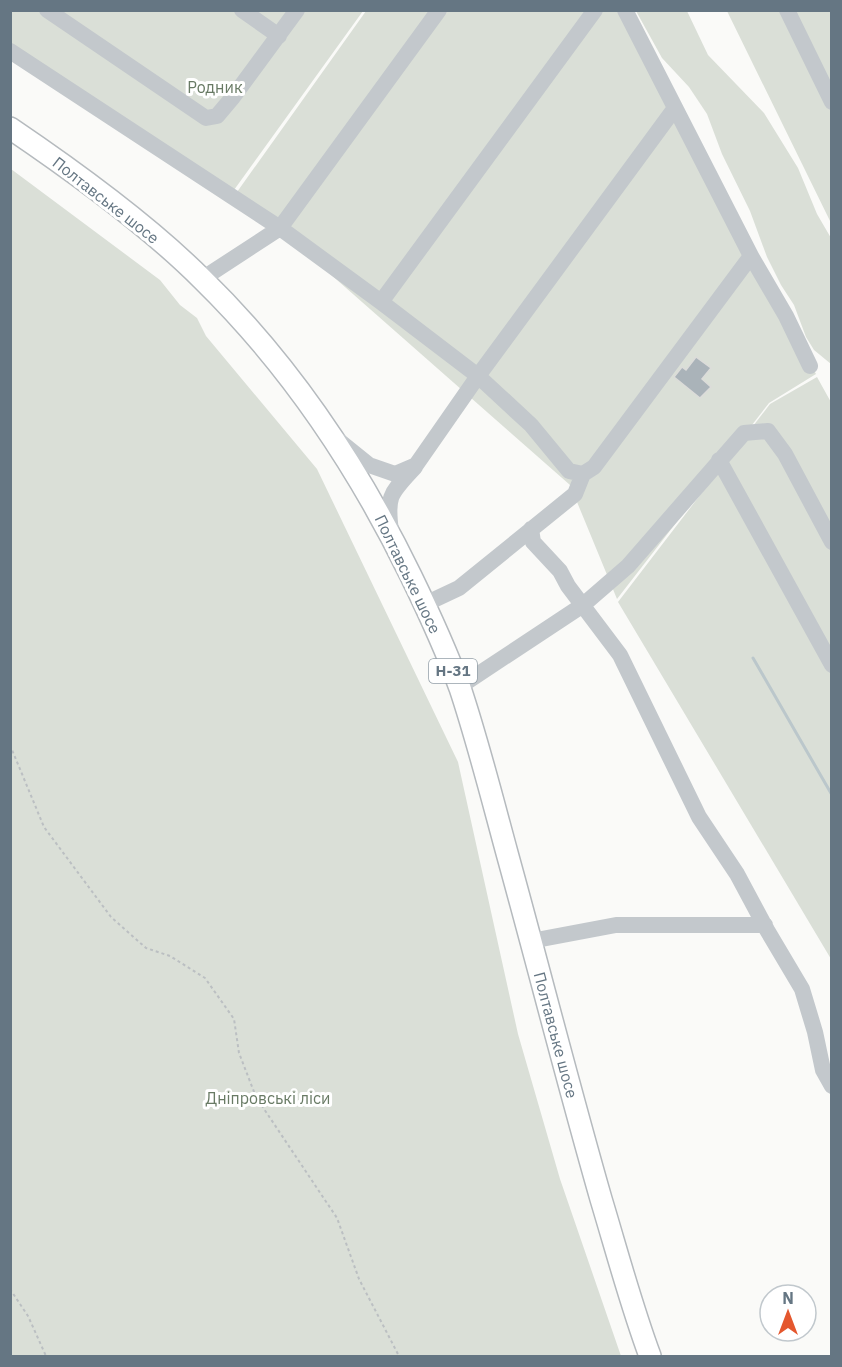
<svg xmlns="http://www.w3.org/2000/svg" width="842" height="1367" font-family="'IBM Plex Sans',sans-serif">
	<style>
		.green { fill: #dadfd7 }
		.lines { fill: none; stroke-linecap: round; stroke-linejoin: round }
		.stream { stroke: #bbc7cb; stroke-width: 3 }
		.building { fill: #aab3b9; stroke: #dcdcda; stroke-width: 1.5 }
		.major-casing { stroke: #b5babe; stroke-width: 24 }
		.path { stroke: #bbbfc2; stroke-width: 2; stroke-dasharray: 3 3; stroke-linecap: butt }
		.minor { stroke: #c3c8cc; stroke-width: 16 }
		.major { stroke: #fff; stroke-width: 21 }
		.labels { text-anchor: middle; stroke-width: 6; stroke-linejoin: round; paint-order: stroke }
		.shield { fill: #fff; stroke: #939fa8; stroke-width: 1.5 }
		.shield-label { font-size: 15px; font-weight: bold; fill: #657683 }
		.park-label { font-size: 16px; fill: #687a64; stroke: #fff }
		.street-label { font-size: 16px; fill: #657683; stroke: #fff }
	</style>
	<rect width="100%" height="100%" fill="#fafaf8"/>
	<path class="green" d="M10,11H363L234,190L11,45Z
		M366,11H619L816,374L769,403L617,599L570,485L237,192Z
		M636,11H687L708,55L764,113L798,168L817,214L831,238V364L814,350L806,337L794,305L781,285L767,257L750,211L722,154L707,114L689,87L662,58Z
		M727,11H831V223Z
		M11,169L160,280L180,305L197,318L206,336L317,469L458,762L518,1034L560,1179L621,1356H11Z
		M817,377L832,404L831,959L618,602L770,404Z"/>
	<g class="lines">
		<path class="stream" d="M753,658L832,795"/>
	</g>
	<path class="building" d="M696,357L711,368L702,379L711,387L700,398L674,377L682,367L686,370Z"/>
	<g class="lines">
		<defs>
			<path id="major" d="M10,128C75,172 147,224 202,279C289,364 358,467 411,576C429,613 446,650 460,688C478,742 492,798 507,853C539,969 568,1084 601,1199C617,1252 631,1305 650,1356"/>
		</defs>
		<use href="#major" class="major-casing"/>
		<path class="path" d="M10,745L44,827L111,917L146,948L170,956L205,978L234,1019L239,1053L256,1097L337,1218L359,1279L399,1356
			M10,1289L28,1316L46,1356"/>
		<path class="minor" d="M47,10L206,118L217,116L233,97L297,10
			M242,10L279,36
			M625,10L751,256L786,316L810,366
			M787,10L832,102
			M10,51L280,228L381,302L478,376L531,425L569,471L583,474L594,467L751,256
			M202,279L280,228L439,10
			M381,302L595,10
			M338,440L369,465L395,474L416,465L478,376L675,108
			M719,460L832,665
			M531,529L533,542L560,571L568,586L620,655L699,817L737,874L767,930L802,989L815,1032L823,1070L832,1086
			M391,531C386,495 391,493 415,467
			M425,604L459,588L575,494L583,474
			M459,687L583,605L628,566L744,433L768,431L785,454L832,542
			M531,941L616,925H765"/>
		<use href="#major" class="major"/>
	</g>
	<g class="labels">
		<rect class="shield" x="429" y="659" width="48" height="24" rx="4.5"/>
		<g class="shield-label">
			<text x="453" y="676">Н-31</text>
		</g>
		<g class="park-label">
			<text x="215" y="93">Родник</text>
			<text x="268" y="1104">Дніпровські ліси</text>
		</g>
		<g class="street-label">
			<text transform="translate(106 200) rotate(38)" y="6">Полтавське шосе</text>
			<text transform="translate(408 574) rotate(64)" y="6">Полтавське шосе</text>
			<text transform="translate(556 1035) rotate(75)" y="6">Полтавське шосе</text>
		</g>
	</g>
	<rect width="842" height="1367" fill="none" stroke="#657683" stroke-width="24"/>
	<g transform="translate(788 1313)"><circle r="28" fill="#ffffff" stroke="#c1c8cd" stroke-width="1.5"/>
	<path d="M0-4.5L10 22L0 15L-10 22Z" fill="#e4572e"/>
	<text y="-9" font-size="16" font-weight="bold" text-anchor="middle" fill="#657683">N</text>
	</g>
</svg>
